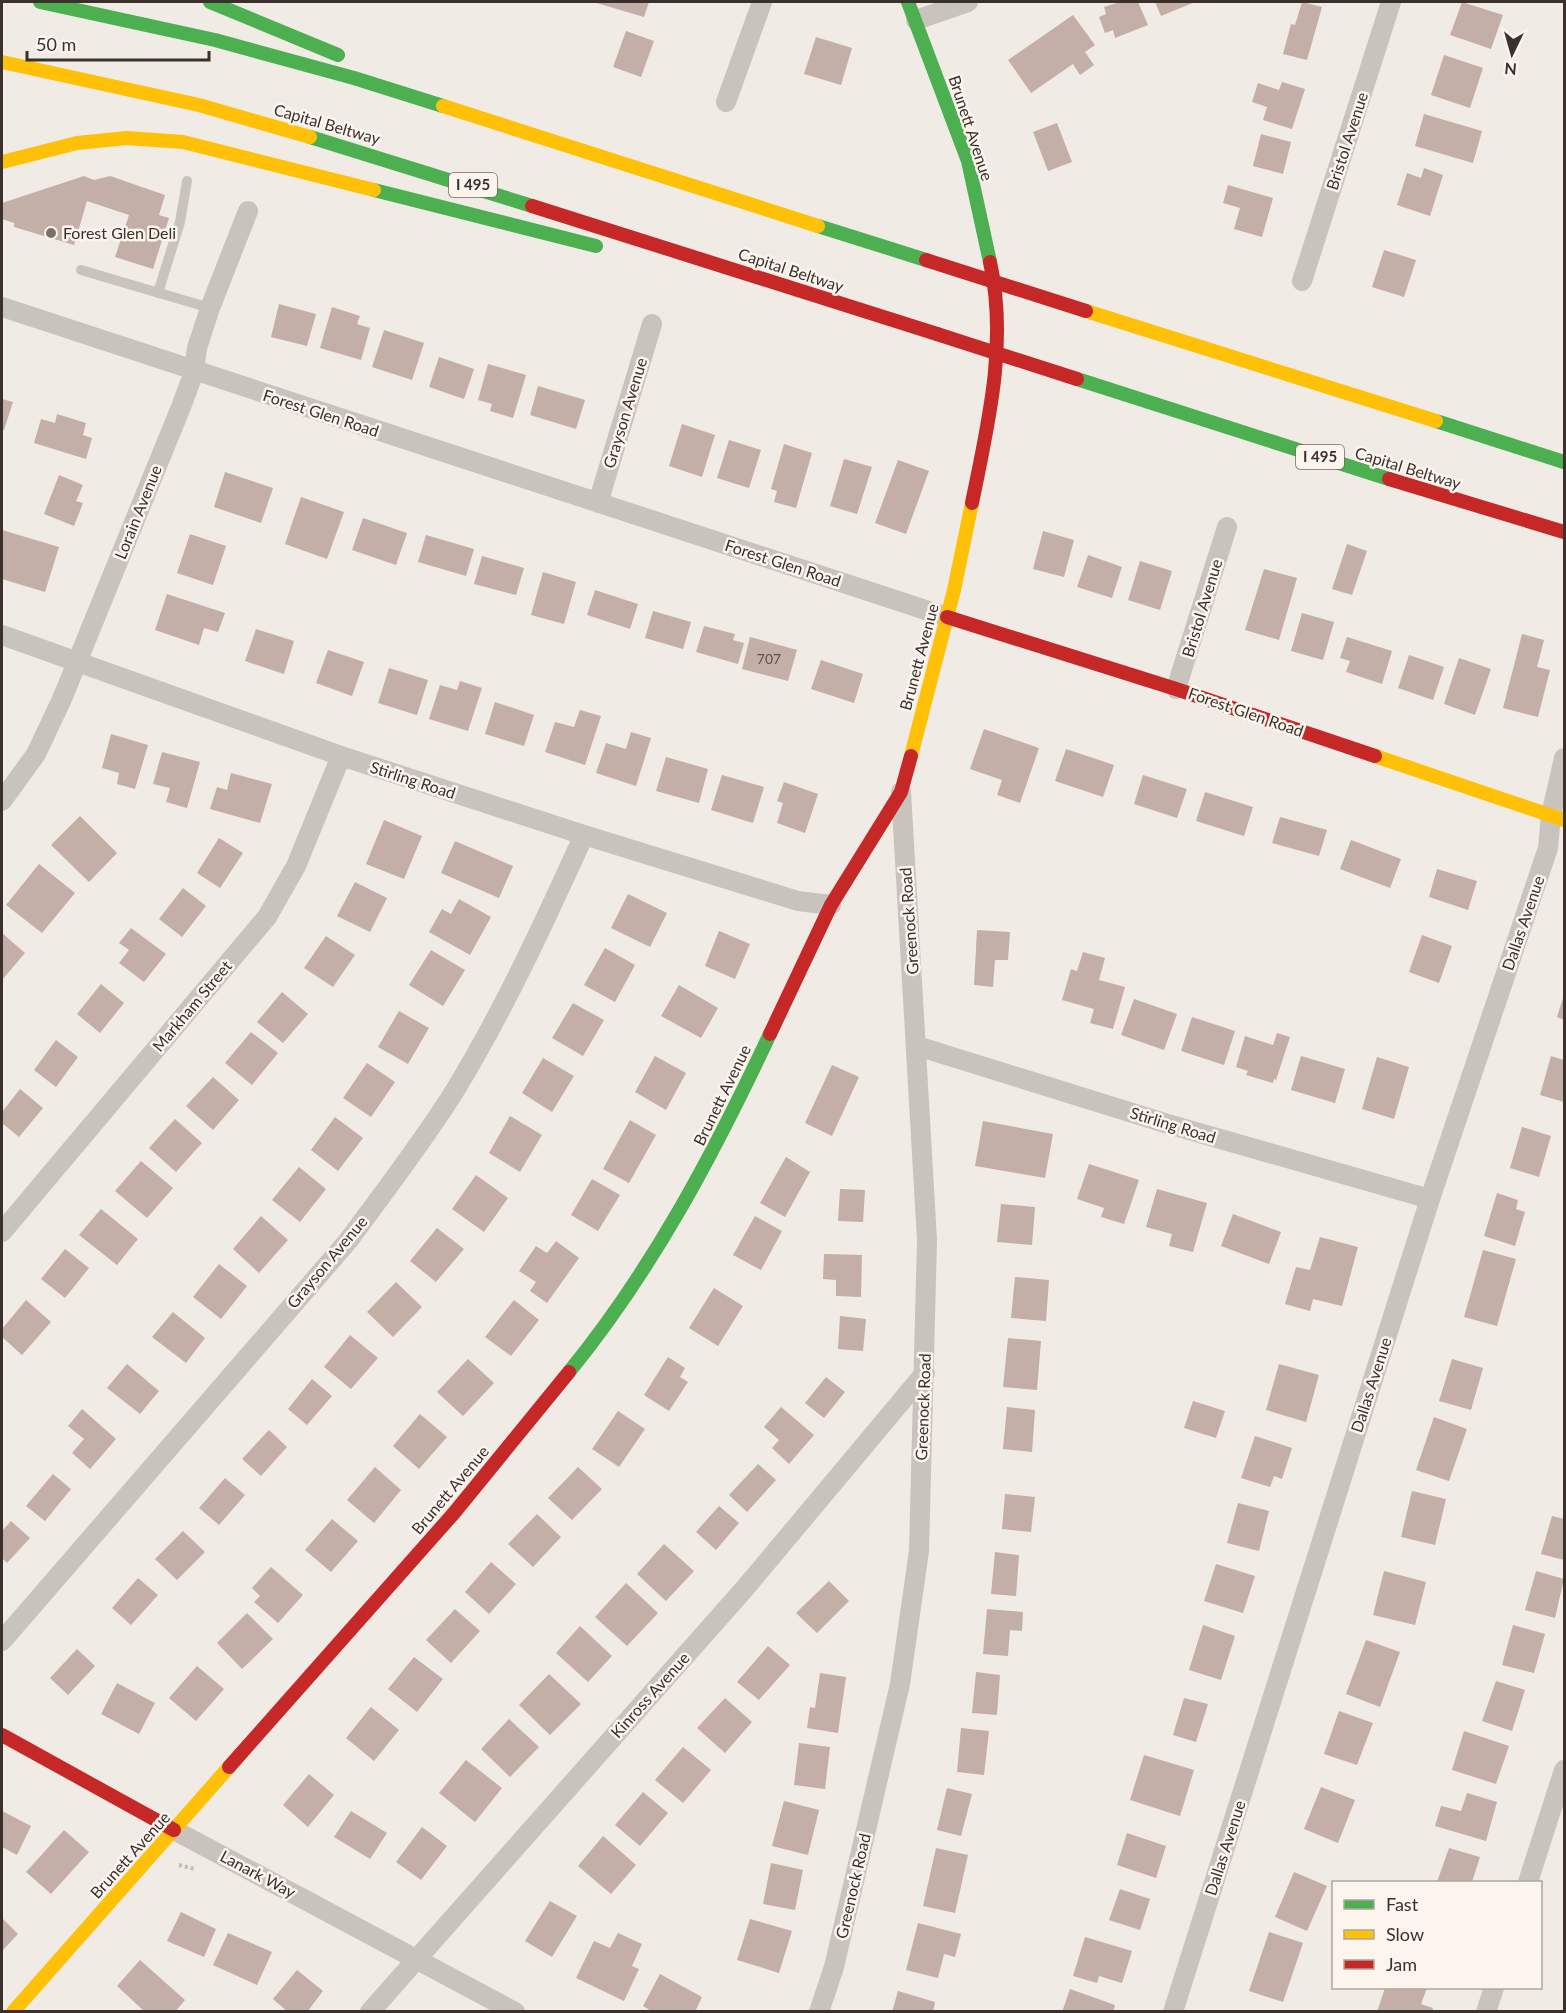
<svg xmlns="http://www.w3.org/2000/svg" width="1566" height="2013" font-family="Lato,sans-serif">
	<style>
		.building { fill: #c3afa7 }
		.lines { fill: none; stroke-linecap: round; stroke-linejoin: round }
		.path { stroke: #c2bbb6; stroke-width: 4; stroke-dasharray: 3 3; stroke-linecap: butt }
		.lane { stroke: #c9c3be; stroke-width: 10 }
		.street { stroke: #c9c3be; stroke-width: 20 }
		.fast { stroke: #4caf50; stroke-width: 14 }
		.slow { stroke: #ffc107; stroke-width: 14 }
		.jam { stroke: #c62828; stroke-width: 14 }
		.jam-bridge { stroke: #c62828; stroke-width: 14 }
		.poi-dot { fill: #7a716c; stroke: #fbf5ee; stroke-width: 2 }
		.labels { text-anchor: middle; stroke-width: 5; stroke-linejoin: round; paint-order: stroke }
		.number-label { font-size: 14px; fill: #5d504a }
		.shield { fill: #fbf5ee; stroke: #756b66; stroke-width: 1.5 }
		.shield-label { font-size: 15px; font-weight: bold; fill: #3b302b }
		.street-label { font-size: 16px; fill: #3b302b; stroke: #fbf5ee }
		.poi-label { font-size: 16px; fill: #3b302b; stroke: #fbf5ee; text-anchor: start }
	</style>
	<rect width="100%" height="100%" fill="#f0ebe5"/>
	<path class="building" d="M593,2H649L644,17Z
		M1120,2H1138L1148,25L1115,38L1113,30L1105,33L1099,17L1106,14L1104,7Z
		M1155,2H1195L1161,16Z
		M1302,2L1322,7L1307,60L1283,54L1291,24L1295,25Z
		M1462,2L1503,15L1491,49L1450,35Z
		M1073,15L1095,45L1085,52L1094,65L1080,75L1073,64L1031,93L1008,60Z
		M626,31L654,41L641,77L613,67Z
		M816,37L852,48L841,85L804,74Z
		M1444,55L1483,68L1470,108L1431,95Z
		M1282,82L1305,89L1292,129L1263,120L1267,107L1252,102L1258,83L1279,90Z
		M1424,114L1482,131L1473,163L1415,146Z
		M1057,123L1072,162L1048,171L1033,132Z
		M1261,134L1291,142L1283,174L1253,166Z
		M1424,168L1443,175L1430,216L1397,205L1407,173L1421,178Z
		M84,176L94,180L110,176L165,195L159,215L169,218L153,269L115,257L129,215L87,201L74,245L14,227V223L2,219V203Z
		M1228,185L1273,198L1262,237L1234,229L1240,208L1223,203Z
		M1384,250L1416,260L1404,297L1372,287Z
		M279,304L316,314L307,346L271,337Z
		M332,307L360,316L357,324L370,328L361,360L320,348Z
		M384,330L424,343L412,380L372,367Z
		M439,357L474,369L464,399L429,387Z
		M488,364L526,375L513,418L490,411L492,404L478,400Z
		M538,386L585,400L576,429L530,415Z
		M2,399L13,402L4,430H2Z
		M57,414L86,423L83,435L92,438L86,459L34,443L41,419L55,423Z
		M682,424L715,435L702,477L669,466Z
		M729,440L761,450L749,488L717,478Z
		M784,444L812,453L796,508L774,502L777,491L771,489Z
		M844,459L872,467L857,514L830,506Z
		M898,460L929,471L906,534L875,523Z
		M225,472L273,488L261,523L214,507Z
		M59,475L83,485L76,501L83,503L74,526L44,514Z
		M301,497L344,512L327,559L285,544Z
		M363,518L407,533L396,565L352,550Z
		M2,530L59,547L45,592L2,579Z
		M1043,531L1074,540L1064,577L1033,569Z
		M190,534L226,546L213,585L177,573Z
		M426,535L474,549L466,576L418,562Z
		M1347,544L1367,551L1352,595L1332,589Z
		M1088,555L1122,567L1112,598L1077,587Z
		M482,556L524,568L516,595L474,584Z
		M1140,561L1172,571L1160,610L1128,600Z
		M1264,569L1297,578L1279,640L1245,630Z
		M543,572L576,582L564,624L531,615Z
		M595,590L638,604L630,629L587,615Z
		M167,594L225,613L218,632L204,628L199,645L155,630Z
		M653,611L691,622L683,649L645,638Z
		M1302,613L1334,622L1323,660L1291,651Z
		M704,626L735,634L733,640L744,643L738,664L696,652Z
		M256,629L294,641L284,674L245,661Z
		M1522,634L1544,640L1537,667L1550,670L1538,717L1503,708Z
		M750,637L797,650L788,681L742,669Z
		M1347,637L1392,651L1382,684L1346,672L1350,661L1340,658Z
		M328,650L364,662L352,696L316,683Z
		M1409,655L1444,667L1433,700L1398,688Z
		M1459,658L1491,669L1475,715L1444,704Z
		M821,660L863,674L854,703L811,689Z
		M389,668L428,680L417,715L378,703Z
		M460,681L482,688L468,731L429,719L440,685L457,690Z
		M495,702L534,715L524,746L485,734Z
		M580,710L601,716L585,765L545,752L555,722L574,727Z
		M984,729L1039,748L1020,803L997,795L1002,780L970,769Z
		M631,732L651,738L636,786L596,773L606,743L626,749Z
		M111,734L148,745L135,789L117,784L119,773L102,768Z
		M1066,749L1114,765L1103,797L1055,781Z
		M162,752L200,762L187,808L166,802L170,788L153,784Z
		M666,757L708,769L699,803L656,791Z
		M231,773L272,784L260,823L210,809L217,787L227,790Z
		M722,775L764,787L753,823L711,810Z
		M1143,775L1187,789L1177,818L1134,804Z
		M784,782L818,794L805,833L777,823L783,803L777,801Z
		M1205,792L1253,807L1244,836L1196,821Z
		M80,816L117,853L89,882L51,845Z
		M1280,817L1327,830L1319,856L1272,843Z
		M384,820L422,836L404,879L366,864Z
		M219,838L243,853L220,888L197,873Z
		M1351,840L1401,859L1390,888L1340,869Z
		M455,841L513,866L499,898L441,873Z
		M39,864L75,893L42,933L6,905Z
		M1437,869L1477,881L1468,910L1429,897Z
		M355,882L387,898L370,932L337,916Z
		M183,888L206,906L182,937L159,919Z
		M628,894L667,913L650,947L611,928Z
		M459,899L491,917L470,955L429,932L442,909L451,914Z
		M131,928L166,954L144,982L119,963L129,950L119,943Z
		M977,930L1010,932L1008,960H995L993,987L974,985Z
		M719,931L750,944L735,979L705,966Z
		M2,933L25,953L2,980Z
		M1422,935L1452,946L1439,983L1409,972Z
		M326,936L355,955L333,987L304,968Z
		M605,948L635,965L615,1002L584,985Z
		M431,950L465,970L443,1006L409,985Z
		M1083,952L1105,958L1099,980L1125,987L1113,1029L1090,1023L1094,1009L1062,1000L1071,969L1077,971Z
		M101,984L124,1003L100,1033L77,1014Z
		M679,985L718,1008L701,1038L661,1016Z
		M282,992L308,1014L283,1043L257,1022Z
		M1564,995V1020L1557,1017Z
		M1134,999L1177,1014L1164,1050L1121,1035Z
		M573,1003L604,1020L583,1056L552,1038Z
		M399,1011L429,1028L408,1064L378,1047Z
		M1192,1017L1235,1031L1224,1065L1181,1051Z
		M251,1032L278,1053L252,1085L225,1063Z
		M1277,1033L1290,1037L1276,1080L1274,1079L1273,1083L1246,1075L1248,1071L1236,1067L1245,1036L1273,1045Z
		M56,1040L78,1057L56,1087L34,1070Z
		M655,1056L686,1073L666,1110L635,1092Z
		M1301,1056L1345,1069L1335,1103L1291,1090Z
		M1551,1056L1564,1060V1102L1540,1095Z
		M1377,1057L1409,1067L1394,1119L1362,1109Z
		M543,1058L574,1076L552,1112L522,1093Z
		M367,1063L395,1082L371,1117L343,1098Z
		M832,1065L859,1077L832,1136L805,1123Z
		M213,1077L239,1100L213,1130L186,1106Z
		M20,1089L43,1108L19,1137L2,1123V1112Z
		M510,1116L542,1135L520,1172L489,1153Z
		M335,1117L363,1138L338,1171L311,1150Z
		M175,1119L202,1143L176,1172L149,1148Z
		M630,1120L656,1135L629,1183L603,1169Z
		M983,1121L1053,1134L1045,1178L975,1166Z
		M1522,1127L1551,1136L1539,1177L1510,1168Z
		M786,1157L810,1172L785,1217L760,1203Z
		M141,1161L173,1188L147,1218L115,1191Z
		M1089,1164L1139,1180L1124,1224L1101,1217L1104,1208L1077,1199Z
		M299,1167L326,1189L300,1222L272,1200Z
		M476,1175L508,1198L484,1232L452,1209Z
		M592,1179L620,1195L598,1231L571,1215Z
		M840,1189L865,1190L863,1222L838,1221Z
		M1157,1189L1207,1203L1193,1252L1169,1246L1172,1234L1146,1227Z
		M1497,1193L1518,1200L1516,1209L1525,1212L1515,1246L1484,1236Z
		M1001,1204L1035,1207L1032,1245L997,1242Z
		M101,1209L138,1239L117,1265L79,1235Z
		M1233,1214L1281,1232L1269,1264L1221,1246Z
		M261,1216L288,1240L259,1273L233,1249Z
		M755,1216L782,1231L761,1270L733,1255Z
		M437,1228L464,1249L436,1282L410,1261Z
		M1320,1237L1358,1247L1342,1306L1313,1299L1310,1311L1285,1304L1296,1267L1310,1270Z
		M556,1241L579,1258L547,1303L530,1291L536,1282L519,1271L536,1246L547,1253Z
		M65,1249L89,1268L65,1298L41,1279Z
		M1483,1250L1516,1259L1497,1326L1464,1317Z
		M824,1254L862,1255L861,1297L836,1296V1280L823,1279Z
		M219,1264L247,1286L221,1319L193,1297Z
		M1015,1277L1049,1280L1046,1321L1011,1318Z
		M396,1282L422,1307L393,1337L367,1312Z
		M714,1288L743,1306L718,1346L689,1328Z
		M26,1300L51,1322L22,1355L2,1337V1329Z
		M514,1300L539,1320L511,1356L485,1337Z
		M173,1312L205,1338L186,1363L152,1337Z
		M840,1316L866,1319L863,1351L838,1349Z
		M350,1335L378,1358L351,1389L324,1367Z
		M1008,1338L1041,1341L1037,1390L1003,1387Z
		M668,1357L685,1368L680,1377L688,1382L669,1411L644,1395Z
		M468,1359L494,1383L463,1416L437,1392Z
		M1452,1359L1483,1368L1471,1410L1439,1401Z
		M127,1364L159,1391L140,1414L107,1388Z
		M1279,1364L1319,1375L1306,1422L1266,1410Z
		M826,1377L845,1392L824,1418L805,1403Z
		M312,1379L332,1396L307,1425L288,1409Z
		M1193,1401L1225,1411L1216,1438L1184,1428Z
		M781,1407L814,1435L789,1464L772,1448L779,1440L764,1427Z
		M1007,1407L1035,1410L1032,1452L1003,1449Z
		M82,1409L116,1439L90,1469L72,1453L84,1439L68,1426Z
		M618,1411L645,1429L619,1467L592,1449Z
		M420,1414L447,1437L419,1469L393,1446Z
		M1434,1417L1467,1429L1449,1481L1416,1470Z
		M269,1430L287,1447L261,1476L242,1459Z
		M1255,1436L1292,1448L1282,1479L1274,1476L1270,1487L1241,1478Z
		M758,1464L776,1480L747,1512L729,1495Z
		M375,1467L401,1490L374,1523L347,1500Z
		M578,1467L602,1489L572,1520L548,1498Z
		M53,1474L71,1489L45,1521L26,1506Z
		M225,1478L245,1495L219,1525L199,1508Z
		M1412,1491L1446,1499L1435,1545L1401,1537Z
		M1005,1494L1035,1497L1031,1532L1002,1529Z
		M1238,1503L1269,1511L1259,1551L1227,1543Z
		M719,1506L739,1523L716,1550L696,1532Z
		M537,1514L561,1537L533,1567L508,1544Z
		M1552,1516L1564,1519V1560L1541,1554Z
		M332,1519L358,1541L331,1572L305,1550Z
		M11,1521L30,1538L7,1563L2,1558V1531Z
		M183,1531L205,1552L177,1580L155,1559Z
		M664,1544L694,1571L666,1601L637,1574Z
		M995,1552L1019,1555L1016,1596L991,1594Z
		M491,1562L516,1584L489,1614L465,1592Z
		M1216,1564L1255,1576L1243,1613L1204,1601Z
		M271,1567L303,1595L278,1623L254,1602L260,1596L252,1588Z
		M1384,1571L1426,1582L1415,1625L1373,1615Z
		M1536,1571L1564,1579L1555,1618L1525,1610Z
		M138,1578L158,1595L131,1625L112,1608Z
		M829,1581L849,1601L817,1633L796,1613Z
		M626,1583L658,1613L627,1646L595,1617Z
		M455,1609L480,1631L451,1663L426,1640Z
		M987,1609L1023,1612L1022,1631L1010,1630L1008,1656L983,1654Z
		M247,1613L273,1639L242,1669L217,1643Z
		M1203,1625L1235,1636L1221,1680L1189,1670Z
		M1513,1625L1545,1634L1534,1673L1502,1665Z
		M580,1626L612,1656L588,1682L556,1653Z
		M1366,1640L1400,1652L1380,1707L1346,1694Z
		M768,1646L790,1665L759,1700L737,1682Z
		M77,1649L95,1666L68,1695L50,1678Z
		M414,1657L443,1679L417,1712L388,1689Z
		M197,1666L224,1689L196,1721L169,1698Z
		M976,1672L1000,1675L997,1715L972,1713Z
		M820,1673L846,1677L838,1733L807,1728L810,1707L815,1708Z
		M549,1674L581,1704L550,1735L519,1705Z
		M1496,1681L1525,1690L1512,1731L1482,1721Z
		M117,1683L155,1703L139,1734L101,1714Z
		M725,1698L752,1722L725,1753L697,1728Z
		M1184,1698L1208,1704L1196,1742L1173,1735Z
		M371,1707L399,1730L374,1761L346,1738Z
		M1339,1711L1373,1723L1357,1765L1324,1754Z
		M509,1719L539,1747L510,1777L481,1749Z
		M961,1728L989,1731L984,1775L957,1772Z
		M1464,1731L1509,1746L1496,1784L1452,1770Z
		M799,1743L830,1747L825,1789L794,1785Z
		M683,1747L711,1770L683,1803L655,1780Z
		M1144,1755L1194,1770L1180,1816L1130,1800Z
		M466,1760L502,1788L475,1822L439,1793Z
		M309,1774L334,1795L308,1827L283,1805Z
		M1321,1787L1355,1800L1338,1843L1304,1829Z
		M947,1788L972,1794L961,1836L937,1830Z
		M643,1792L668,1813L640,1846L615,1825Z
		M1467,1793L1497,1802L1486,1841L1435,1826L1441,1806L1461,1811Z
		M784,1801L819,1810L808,1855L772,1846Z
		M2,1811L31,1826L17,1855L2,1847Z
		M351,1811L387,1833L370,1859L334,1837Z
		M422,1827L447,1846L421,1880L396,1862Z
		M64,1830L89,1852L51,1894L26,1872Z
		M1127,1833L1166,1846L1156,1878L1117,1865Z
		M603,1836L636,1865L611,1894L578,1866Z
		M936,1848L968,1855L955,1913L923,1906Z
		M1449,1848L1480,1857L1472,1882H1437Z
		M771,1863L803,1870L795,1910L763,1904Z
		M1294,1872L1327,1886L1307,1931L1275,1917Z
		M1120,1889L1150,1899L1140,1930L1109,1920Z
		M550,1901L577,1916L552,1957L525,1941Z
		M181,1912L216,1929L204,1957L167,1941Z
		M2,1918L18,1934L2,1951Z
		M750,1919L792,1931L779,1973L737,1960Z
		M918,1923L961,1934L955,1957L944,1954L938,1978L906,1970Z
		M1269,1932L1303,1943L1283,2002L1249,1991Z
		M228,1933L272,1952L257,1985L213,1965Z
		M618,1933L642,1944L632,1966L639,1969L624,2001L576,1978L594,1941L610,1948Z
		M1085,1937L1132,1951L1122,1983L1099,1976L1097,1983L1073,1976Z
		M140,1960L185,2000L175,2012H145L117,1986Z
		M297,1970L323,1991L307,2012H288L273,1999Z
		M660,1974L702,1997L695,2012H653L643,2006Z
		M1385,1988H1427L1421,2004L1433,2008L1432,2012H1377Z
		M1070,1989L1115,2005L1113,2012H1062Z
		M898,1991L935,2002L933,2012H892Z"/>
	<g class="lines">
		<path class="path" d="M179,1865L195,1869"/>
		<path class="lane" d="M81,270L210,308
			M158,293L180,222L187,181"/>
		<path class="street" d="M916,20L968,2
			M726,102L762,2
			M1302,281L1391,2
			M2,307L947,617
			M598,503L652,324
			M2,635L341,756L584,835L798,901L831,905
			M1176,689L1227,527
			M2,801L36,754L62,699L181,407L194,372L197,348L210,308L248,211
			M917,1046L1168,1124L1430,1199
			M2,1232L267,917L296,866L341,756
			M2,1641L348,1241C384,1192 422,1143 454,1092C504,1010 544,923 584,835
			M174,1830L515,2012
			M1528,1882L1564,1770
			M370,2012L746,1587L925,1373
			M819,2012L834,1967L900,1684L919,1551L927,1240L901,792
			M1173,2012L1430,1199L1548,848L1551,815L1564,758
			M1486,2012L1494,1988"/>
		<path class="fast" d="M40,2L215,40L354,78L443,106
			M210,2L338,55
			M908,2L968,161L990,262
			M310,137L532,206
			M374,190L596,246
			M818,226L926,260
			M1077,379L1389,479
			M1436,421L1564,462
			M569,1372C653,1269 714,1153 770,1034"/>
		<path class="slow" d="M2,62L199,105L310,137
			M443,106L818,226
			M2,162L77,143L127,138L183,142L374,190
			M1086,311L1436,421
			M911,756L954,590L972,503
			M1375,756L1564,820
			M13,2012L229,1767"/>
		<path class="jam" d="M532,206L937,334
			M1389,479L1564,532
			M972,503C988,424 1008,343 990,262
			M947,617L1176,689L1375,756
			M770,1034L831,905L901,792L911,756
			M2,1735L174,1830
			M229,1767L454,1513L569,1372"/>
		<path class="jam-bridge" d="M926,260L1086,311
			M937,334L1077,379"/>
	</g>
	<circle class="poi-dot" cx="51" cy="233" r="6"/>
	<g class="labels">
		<g class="number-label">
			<text x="769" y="664">707</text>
		</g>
		<g class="shield">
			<rect x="449" y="173" width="48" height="24" rx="4.5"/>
			<rect x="1296" y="445" width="48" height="24" rx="4.5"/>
		</g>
		<g class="shield-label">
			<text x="473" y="190">I 495</text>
			<text x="1320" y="462">I 495</text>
		</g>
		<g class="street-label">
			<text transform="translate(327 124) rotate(16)" y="6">Capital Beltway</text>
			<text transform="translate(971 128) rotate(72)" y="6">Brunett Avenue</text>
			<text transform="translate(1347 141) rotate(-72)" y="6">Bristol Avenue</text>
			<text transform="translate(791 270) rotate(18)" y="6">Capital Beltway</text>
			<text transform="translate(321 413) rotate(18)" y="6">Forest Glen Road</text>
			<text transform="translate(625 413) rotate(-73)" y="6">Grayson Avenue</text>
			<text transform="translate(1408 468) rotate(17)" y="6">Capital Beltway</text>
			<text transform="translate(138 512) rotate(-68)" y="6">Lorain Avenue</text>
			<text transform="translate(783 563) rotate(18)" y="6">Forest Glen Road</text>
			<text transform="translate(1202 608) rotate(-73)" y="6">Bristol Avenue</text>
			<text transform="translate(919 657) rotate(-75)" y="6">Brunett Avenue</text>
			<text transform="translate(1246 712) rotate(19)" y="6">Forest Glen Road</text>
			<text transform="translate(413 780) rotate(18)" y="6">Stirling Road</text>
			<text transform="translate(909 921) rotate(-94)" y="6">Greenock Road</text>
			<text transform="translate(1523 923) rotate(-71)" y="6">Dallas Avenue</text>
			<text transform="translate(192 1006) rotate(-50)" y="6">Markham Street</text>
			<text transform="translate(722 1095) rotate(-64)" y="6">Brunett Avenue</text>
			<text transform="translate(1173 1125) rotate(17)" y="6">Stirling Road</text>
			<text transform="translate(327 1262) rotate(-50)" y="6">Grayson Avenue</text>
			<text transform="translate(1371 1385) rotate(-72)" y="6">Dallas Avenue</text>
			<text transform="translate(923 1407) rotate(-88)" y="6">Greenock Road</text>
			<text transform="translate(450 1490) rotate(-50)" y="6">Brunett Avenue</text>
			<text transform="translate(650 1695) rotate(-48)" y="6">Kinross Avenue</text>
			<text transform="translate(1225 1848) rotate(-72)" y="6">Dallas Avenue</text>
			<text transform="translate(130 1855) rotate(-48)" y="6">Brunett Avenue</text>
			<text transform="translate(258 1874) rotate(28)" y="6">Lanark Way</text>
			<text transform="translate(853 1886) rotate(-77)" y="6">Greenock Road</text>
		</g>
		<g class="poi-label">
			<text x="63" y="239">Forest Glen Deli</text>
		</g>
	</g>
	<rect width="1566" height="2013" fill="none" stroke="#3b302b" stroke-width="6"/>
	<rect x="1332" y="1881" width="210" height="108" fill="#fbf5ee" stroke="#aea6a0" stroke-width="1.5"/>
	<rect x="1344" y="1900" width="30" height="9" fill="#4caf50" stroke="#aea6a0" stroke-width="1.5"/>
	<text x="1386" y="1911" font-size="18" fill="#3b302b">Fast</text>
	<rect x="1344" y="1930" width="30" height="9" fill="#ffc107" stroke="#aea6a0" stroke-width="1.5"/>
	<text x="1386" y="1941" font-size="18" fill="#3b302b">Slow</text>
	<rect x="1344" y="1960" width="30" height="9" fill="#c62828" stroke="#aea6a0" stroke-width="1.5"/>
	<text x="1386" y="1971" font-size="18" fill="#3b302b">Jam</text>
	<g transform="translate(1512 54) rotate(185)" stroke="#fbf5ee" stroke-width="4.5" paint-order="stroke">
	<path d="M0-4.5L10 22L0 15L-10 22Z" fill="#3b302b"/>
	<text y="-9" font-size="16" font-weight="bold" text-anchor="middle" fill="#3b302b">N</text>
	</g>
	<path d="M27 51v9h182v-9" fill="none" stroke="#3b302b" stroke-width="3"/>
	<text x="36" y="51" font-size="18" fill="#3b302b" stroke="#fbf5ee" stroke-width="4.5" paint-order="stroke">50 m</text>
</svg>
